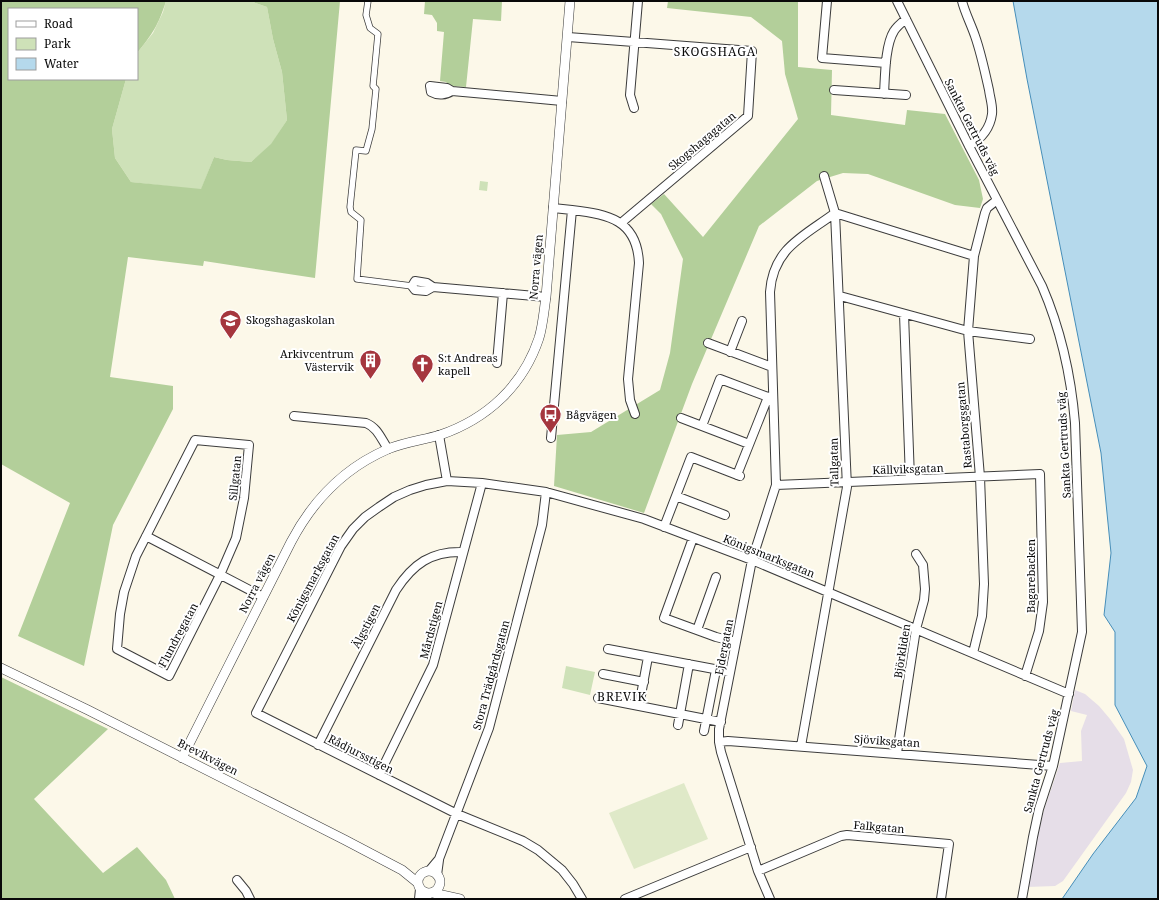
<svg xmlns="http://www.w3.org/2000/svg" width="1159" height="900" font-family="'Noto Serif',serif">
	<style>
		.industrial { fill: #e6dee8 }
		.green { fill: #cee1b8 }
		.forest { fill: #b3cf9a }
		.pitch { fill: #dfe9c8 }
		.water { fill: #b5d9ec; stroke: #468eb9 }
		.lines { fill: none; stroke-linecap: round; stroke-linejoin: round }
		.pedestrian-casing { stroke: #3c3c3c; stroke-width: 7 }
		.minor-casing { stroke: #3c3c3c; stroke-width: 10 }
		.tertiary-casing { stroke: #3c3c3c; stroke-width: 10 }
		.pedestrian { stroke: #fff; stroke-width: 5.5 }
		.minor { stroke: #fff; stroke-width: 8 }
		.tertiary { stroke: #fff; stroke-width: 9 }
		.labels { text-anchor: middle; stroke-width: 4; stroke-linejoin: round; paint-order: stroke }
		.street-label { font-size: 11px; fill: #090909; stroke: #fff }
		.poi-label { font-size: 11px; fill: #090909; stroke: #fff; text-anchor: start }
		.neighbourhood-label { font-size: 12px; letter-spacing: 1px; fill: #090909; stroke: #fff }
	</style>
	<rect width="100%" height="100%" fill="#fcf8e9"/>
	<path class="industrial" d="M1075,690L1085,694L1099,706L1110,719L1124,739L1133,770L1131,782L1126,793L1063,881L1055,886L1027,887L1036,843L1044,810L1060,763L1082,761L1081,731L1087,715L1071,711Z"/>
	<path class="green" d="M166,1H250L267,7L273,39L282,72L287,120L271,145L251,162L227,160L214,157L201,190L131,182L115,158L112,129L126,79H137V53L153,33L163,12Z
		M480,181L488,182L487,191L479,190Z
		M566,666L595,672L590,695L562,688Z"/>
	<path class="forest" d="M1,1H166C159,24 152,35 137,53V9H9V79H126L112,129L115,158L131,182L201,189L214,157L227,160L251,162L271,144L287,120L282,72L273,39L267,7L250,1H340L315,278L204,261L203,266L128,257L110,377L173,386V409L113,525L84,666L18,636L70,503L1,464Z
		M425,1H502L501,21L473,19L466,87L450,86L446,82L440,81L444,32L437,31V23L432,15L424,14Z
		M668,1H798V67L832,70L831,115L905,125L907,110L945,114L979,180L983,199L980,208L955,205L868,174L843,173L817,181L759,226L692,384L644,513L554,486L557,435L591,432L660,390L670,353L683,259L661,214L651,204L664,194L703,237L798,119L785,74L782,41L751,17L667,8Z
		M1,677L108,729L34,799L103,873L137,847L166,880L175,899H1Z"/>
	<path class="pitch" d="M684,783L708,839L634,869L609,813Z"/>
	<path class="water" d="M1013,1H1158V899H1062L1093,854L1136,798L1147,766L1115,705V632L1104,615L1111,553L1101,453L1027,79Z"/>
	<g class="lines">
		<defs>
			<path id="pedestrian" d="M368,1L366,15L370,28L378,34L373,86L376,89L372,129L366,151L356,150L350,207L351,212L361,220L357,279L412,286"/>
			<path id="minor" d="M827,1L822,58L886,63
				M897,1L969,146L1042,286C1061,330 1071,375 1075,423L1082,632L1053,766L1039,809L1033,837L1022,899
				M962,1C965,13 971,24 975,36C981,53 985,72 989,90C990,98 993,106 992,114C990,129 981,139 969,146
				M568,37L752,51L748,116L621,223
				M834,90L906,95
				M452,91C446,95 438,96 431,92L430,86L447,88L452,91L562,101
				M884,94C885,77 885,45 894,31C897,26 901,23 906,19
				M634,108L630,95L638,1
				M553,208L572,210
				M835,213L974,256
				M433,287L426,291L415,290L412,286L415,281L427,283L433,287L546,297
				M840,296L968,331L1030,339
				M904,314L910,479
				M708,343L772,367
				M730,352L742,321
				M497,363L503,293
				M294,416L366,423C378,428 381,439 388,449
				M681,418L749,444
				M702,426L720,379L768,397L773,396
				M439,435L447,481
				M551,438L572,210C608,214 637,220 639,263L628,379L630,400L635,414
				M195,440L249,445L244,498L236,538L220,575L169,676L117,649L120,614L124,592L136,556Z
				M737,475L768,397
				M776,485L1040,474L1043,602L1039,631L1025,676
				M676,496L725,515
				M664,527L691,457L740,476
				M146,536L263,597
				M693,538L664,618L716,637L736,642
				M697,630L716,577
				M608,649L730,672
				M973,653L982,616L984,584L980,477L968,331L974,256L985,213L987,208L997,200
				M603,674L644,682
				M598,698L721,722
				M639,706L648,657
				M678,725L689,664
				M704,731L716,670
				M719,742L728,741L1053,766
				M318,745L396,590C413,564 431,551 463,552
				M801,746L847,487L835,213L824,176
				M897,753L916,629L924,600L925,589L923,565L916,554
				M379,775L433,665L482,483
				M429,871L439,859L489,728L542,525L546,492
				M758,871L841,836L847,835L949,844L941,899
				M437,875L439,860
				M237,880L246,891L250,899
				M419,899L420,889
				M425,899L430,893
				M582,899L573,884L562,870L538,850L523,841L457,814L256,713L341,546L353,529L365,517L379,507L394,497L410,490L426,485L447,481L482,483L546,492L644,519L752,560L1069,694
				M625,899L751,847
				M770,899L758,871L721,752L719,742V729L752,560L776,485L770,292C773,248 804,236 835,213"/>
			<path id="tertiary" d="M1,668L88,710L345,840L402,870L418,883
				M182,758L291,542C313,500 344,468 388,449C405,442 423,440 440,435C487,419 523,386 539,338C543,325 544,310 546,297L570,1
				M418 882a11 11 0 1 1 22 0a11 11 0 1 1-22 0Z
				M433,893L460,899"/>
		</defs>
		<use href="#pedestrian" class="pedestrian-casing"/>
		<use href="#minor" class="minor-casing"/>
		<use href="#tertiary" class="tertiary-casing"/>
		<use href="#pedestrian" class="pedestrian"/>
		<use href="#minor" class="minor"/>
		<use href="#tertiary" class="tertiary"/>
	</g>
	<defs>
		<symbol id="school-pin" viewBox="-11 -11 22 30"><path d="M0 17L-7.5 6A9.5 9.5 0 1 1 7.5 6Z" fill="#a5363e" stroke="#fff"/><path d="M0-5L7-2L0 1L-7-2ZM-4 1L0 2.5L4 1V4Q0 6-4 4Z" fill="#fff"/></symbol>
		<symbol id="building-pin" viewBox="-11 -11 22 30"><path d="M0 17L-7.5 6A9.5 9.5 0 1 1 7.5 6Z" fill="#a5363e" stroke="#fff"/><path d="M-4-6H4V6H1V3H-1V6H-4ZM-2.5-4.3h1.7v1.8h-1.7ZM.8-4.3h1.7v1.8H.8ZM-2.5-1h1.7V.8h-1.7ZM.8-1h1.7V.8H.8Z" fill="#fff"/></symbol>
		<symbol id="church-pin" viewBox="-11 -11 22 30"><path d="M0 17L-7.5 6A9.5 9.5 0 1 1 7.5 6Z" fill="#a5363e" stroke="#fff"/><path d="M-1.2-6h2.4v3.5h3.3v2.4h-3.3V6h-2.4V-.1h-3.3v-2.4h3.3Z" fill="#fff"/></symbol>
		<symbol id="bus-pin" viewBox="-11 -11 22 30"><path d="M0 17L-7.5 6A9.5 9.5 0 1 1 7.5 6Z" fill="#a5363e" stroke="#fff"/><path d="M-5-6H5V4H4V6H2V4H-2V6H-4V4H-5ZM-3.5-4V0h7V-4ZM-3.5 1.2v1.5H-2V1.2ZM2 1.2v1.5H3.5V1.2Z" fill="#fff"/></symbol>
	</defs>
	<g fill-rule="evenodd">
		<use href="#school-pin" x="218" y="308" width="25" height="34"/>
		<use href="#building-pin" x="358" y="348" width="25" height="34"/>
		<use href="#church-pin" x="410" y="352" width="25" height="34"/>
		<use href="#bus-pin" x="538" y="402" width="25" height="34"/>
	</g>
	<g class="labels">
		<g class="street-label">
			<text transform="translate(972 127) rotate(63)" y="4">Sankta Gertruds väg</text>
			<text transform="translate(702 141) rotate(-40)" y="4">Skogshagagatan</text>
			<text transform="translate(536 267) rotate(-85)" y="4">Norra vägen</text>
			<text transform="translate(964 425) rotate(-95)" y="4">Rastaborgsgatan</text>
			<text transform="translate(1064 445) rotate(-93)" y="4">Sankta Gertruds väg</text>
			<text transform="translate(834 462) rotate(-91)" y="4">Tallgatan</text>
			<text transform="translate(908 469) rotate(-2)" y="4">Källviksgatan</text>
			<text transform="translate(235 478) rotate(-84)" y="4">Sillgatan</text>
			<text transform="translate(769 556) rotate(22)" y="4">Königsmarksgatan</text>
			<text transform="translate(1031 576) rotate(-90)" y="4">Bagarebacken</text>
			<text transform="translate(313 578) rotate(-62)" y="4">Königsmarksgatan</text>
			<text transform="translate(257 583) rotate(-63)" y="4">Norra vägen</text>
			<text transform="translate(366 626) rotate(-63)" y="4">Älgstigen</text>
			<text transform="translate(431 630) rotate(-75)" y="4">Mårdstigen</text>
			<text transform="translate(178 635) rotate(-62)" y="4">Flundregatan</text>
			<text transform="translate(724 647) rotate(-79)" y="4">Ejdergatan</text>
			<text transform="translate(902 651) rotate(-81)" y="4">Björkliden</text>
			<text transform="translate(491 675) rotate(-75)" y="4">Stora Trädgårdsgatan</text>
			<text transform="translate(887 741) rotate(4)" y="4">Sjöviksgatan</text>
			<text transform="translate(361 754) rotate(27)" y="4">Rådjursstigen</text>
			<text transform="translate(208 757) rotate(27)" y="4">Brevikvägen</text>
			<text transform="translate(1041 761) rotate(-75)" y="4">Sankta Gertruds väg</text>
			<text transform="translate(879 827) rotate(5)" y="4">Falkgatan</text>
		</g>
		<g class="poi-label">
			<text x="246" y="324">Skogshagaskolan</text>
			<text x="354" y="358" text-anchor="end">Arkivcentrum<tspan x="354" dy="13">Västervik</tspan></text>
			<text x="438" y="362">S:t Andreas<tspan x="438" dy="13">kapell</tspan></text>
			<text x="566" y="419">Bågvägen</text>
		</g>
		<g class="neighbourhood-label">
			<text x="715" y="56">SKOGSHAGA</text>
			<text x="622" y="701">BREVIK</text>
		</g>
	</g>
	<rect width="1159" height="900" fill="none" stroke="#090909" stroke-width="4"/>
	<rect x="8" y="8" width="130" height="72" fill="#ffffff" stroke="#9d9d9d"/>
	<rect x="16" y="21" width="20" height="6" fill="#ffffff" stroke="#9d9d9d"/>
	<text x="44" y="28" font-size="12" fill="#090909">Road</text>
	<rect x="16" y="38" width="20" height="12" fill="#cee1b8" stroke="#9d9d9d"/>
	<text x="44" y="48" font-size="12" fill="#090909">Park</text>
	<rect x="16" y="58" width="20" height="12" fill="#b5d9ec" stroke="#9d9d9d"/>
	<text x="44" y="68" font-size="12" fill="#090909">Water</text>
</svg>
